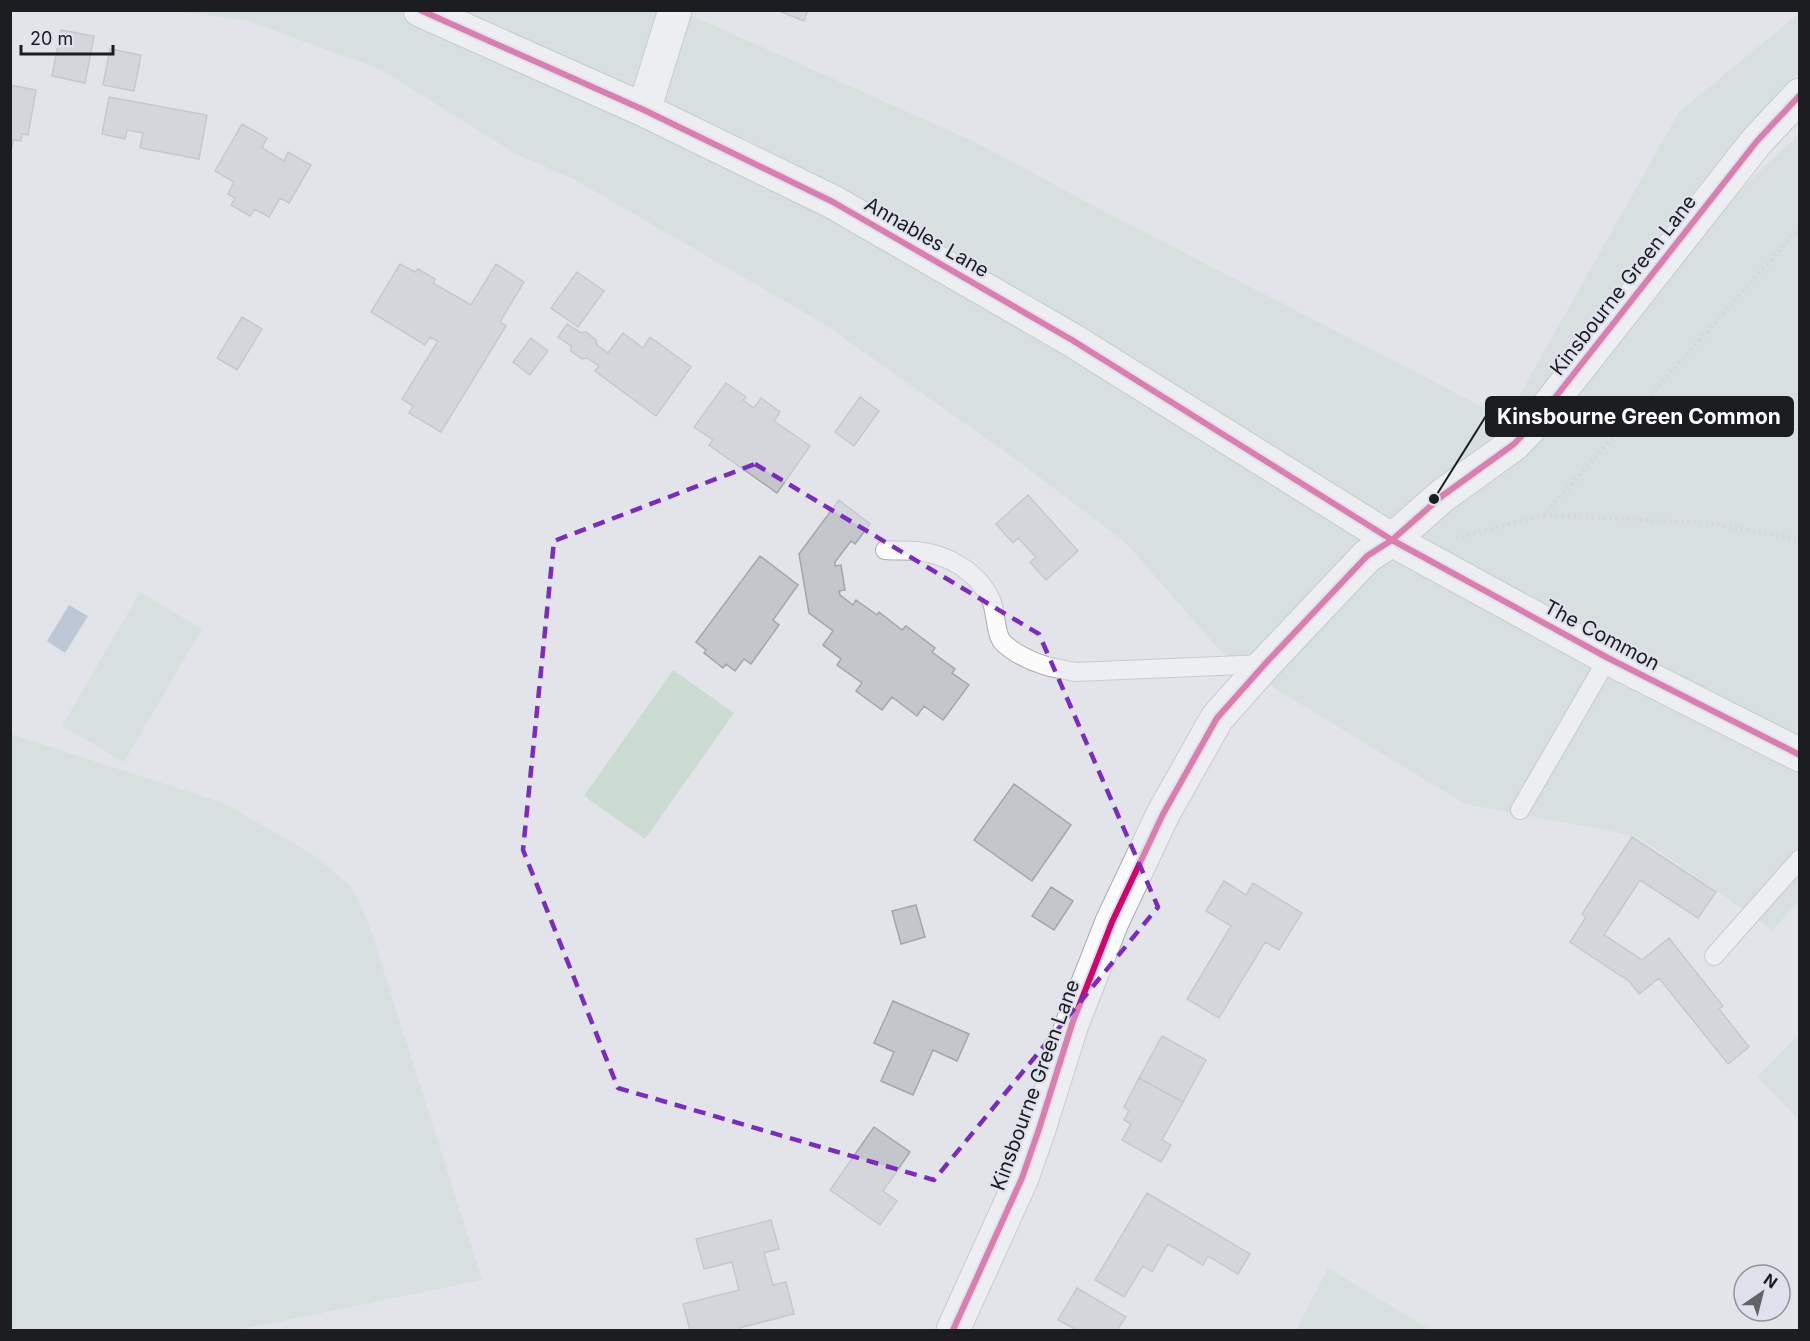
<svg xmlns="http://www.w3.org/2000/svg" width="1810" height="1341" font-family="Inter,sans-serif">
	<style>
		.green { fill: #cbdbd1 }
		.water { fill: #90a4be }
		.building { fill: #c5c6cb; stroke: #a5a6ab; stroke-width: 1.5 }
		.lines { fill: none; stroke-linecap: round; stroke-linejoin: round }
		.service-casing { stroke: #aaacb1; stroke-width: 20 }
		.minor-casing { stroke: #aaacb1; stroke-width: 35 }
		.path { stroke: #c2c3c5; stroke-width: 4; stroke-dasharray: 1.5 4.5; stroke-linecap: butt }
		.service { stroke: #fbfbfc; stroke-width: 18 }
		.minor { stroke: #fbfbfc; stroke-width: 33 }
		.cycleway-casing { stroke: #dfe2ed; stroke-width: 10 }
		.cycleway { stroke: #d6006c; stroke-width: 6 }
		.marked { fill: none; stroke: #7b2cbf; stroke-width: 4.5; stroke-dasharray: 12 8; stroke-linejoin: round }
		.labels { text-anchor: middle; stroke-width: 4.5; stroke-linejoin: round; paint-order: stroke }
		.street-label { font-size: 20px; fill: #1c1d21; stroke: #dfe2ed }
		.leader { fill: none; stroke: #1c1d21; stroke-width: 2 }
		.callout-dot { fill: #1c1d21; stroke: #dfe2ed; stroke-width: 2 }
		.callout { fill: #1c1d21; stroke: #1c1d21; stroke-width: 2 }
		.callout-label { font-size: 21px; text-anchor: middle; font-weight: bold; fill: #fff }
	</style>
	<rect width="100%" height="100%" fill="#e2e4ea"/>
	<path class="green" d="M177,11H681L975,142L1111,215L1506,419L1679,112L1799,13V72L1741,134L1661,232L1560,366L1766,165L1799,134V900L1773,930L1637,836L1465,804L1271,686L1221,652L1125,542L1011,456L821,322L575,180L514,153L382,70L248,21Z
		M140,592L202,629L124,762L62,726Z
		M673,670L734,713L645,839L584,796Z
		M11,734L223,803L312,854L350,885L368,922L482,1280L238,1330H11Z
		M1799,1034V1120L1757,1077Z
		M1328,1268L1431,1330H1296Z"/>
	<path class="water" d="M69,605L88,616L65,653L47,641Z"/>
	<path class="building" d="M777,10H808L804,21Z
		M61,30L94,36L85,83L52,76Z
		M110,49L141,55L134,91L103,85Z
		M10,85L36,90L28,135L22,134L21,141L13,140L12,147H10Z
		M109,97L207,115L199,159L140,148L143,133L127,130L125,139L102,134Z
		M242,124L267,138L262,148L284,161L288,152L311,165L289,203L280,198L269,217L255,209L250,216L231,205L235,198L228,194L234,182L215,171Z
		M400,264L415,272L418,269L435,279L433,283L471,305L496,264L524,282L500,322L506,326L441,432L409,413L413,406L402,399L438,341L430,337L425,345L371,312Z
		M577,272L604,291L578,327L551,308Z
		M242,317L262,329L237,370L217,358Z
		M567,324L581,333L586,332L596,340L597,345L608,353L623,333L643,348L650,337L691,367L656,416L595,371L599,366L587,358L582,359L571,351V346L558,337Z
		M531,338L548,351L530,375L513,362Z
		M726,383L746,397L743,400L754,408L761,398L780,412L774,421L810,446L777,493L709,445L713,440L694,427Z
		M860,397L879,411L854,446L835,432Z
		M1028,495L1078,551L1046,580L1030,562L1036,557L1018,538L1013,543L996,524Z
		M839,500L870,524L855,544L851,541L835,562V566L841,565L845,590L839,591L840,595L853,605L856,600L877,615L879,612L902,630L906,626L935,648L932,652L955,669L952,673L969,685L943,720L924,706L917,716L892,697L882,710L856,691L862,683L837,665L841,659L823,645L833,631L809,613L799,554Z
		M760,556L798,585L773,620L779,625L751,664L744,659L735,671L726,664L723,668L704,653L706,650L696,642Z
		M1014,784L1071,825L1032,881L974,840Z
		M1632,837L1716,892L1698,918L1640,880L1604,935L1642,960L1669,938L1723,1006L1719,1009L1749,1047L1728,1064L1659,978L1639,994L1630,982L1570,942L1586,917L1582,914Z
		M1224,881L1246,895L1253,883L1302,913L1279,950L1265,942L1219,1018L1187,999L1231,926L1206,911Z
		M1051,887L1073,901L1054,930L1032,916Z
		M916,905L925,937L901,944L892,911Z
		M893,1001L969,1034L957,1061L933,1050L913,1095L881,1081L894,1052L874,1043Z
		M1162,1036L1206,1060L1183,1102L1139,1078Z
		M1139,1078L1183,1102L1162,1140L1171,1145L1161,1162L1122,1140L1131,1124L1124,1120L1129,1111L1124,1107Z
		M874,1127L910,1152L883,1191L897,1201L880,1225L830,1190Z
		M1147,1193L1250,1254L1238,1274L1208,1256L1203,1265L1168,1244L1152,1272L1143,1266L1124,1297L1095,1280Z
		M771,1220L779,1249L764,1253L773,1285L786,1282L794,1314L739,1328L740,1330H690L683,1304L739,1290L732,1262L704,1269L696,1239Z
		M1077,1288L1126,1317L1117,1330H1077L1058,1320Z"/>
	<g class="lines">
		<defs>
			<path id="service" d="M885,550C896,551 907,550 917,551C948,554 978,572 991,600C996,611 995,630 1001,640C1004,645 1011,649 1015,652C1036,665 1052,668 1076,672L1265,664
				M1520,810L1608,658
				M1714,956L1800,859"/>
			<path id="minor" d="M420,10L644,110L833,202L1072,340L1392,540L1608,658L1800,755
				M644,110L675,10
				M953,1330L1022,1178L1039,1129L1072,1024L1112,922L1163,814L1217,718L1265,664L1367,556L1392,540L1442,496L1514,444L1539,418L1757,141L1800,95"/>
		</defs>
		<use href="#service" class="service-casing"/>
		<use href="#minor" class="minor-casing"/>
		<path class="path" d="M1544,515L1707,523L1792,538L1800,541
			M1456,538L1544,515L1800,227"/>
		<use href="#service" class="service"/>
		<use href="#minor" class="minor"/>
		<defs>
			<path id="cycleway" d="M420,10L644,110L833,202L1072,340L1392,540L1608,658L1800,755
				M953,1330L1022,1178L1039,1129L1072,1024L1112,922L1163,814L1217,718L1265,664L1367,556L1392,540L1442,496L1514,444L1539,418L1757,141L1800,95"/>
		</defs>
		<use href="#cycleway" class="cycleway-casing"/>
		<use href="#cycleway" class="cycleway"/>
	</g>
	<path d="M0 0H1810V1341H0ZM755,464L1039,634L1158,907L934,1180L618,1088L523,850L554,541Z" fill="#e2e4ea" fill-opacity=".55" fill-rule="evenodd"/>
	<path class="marked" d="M755,464L1039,634L1158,907L934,1180L618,1088L523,850L554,541Z"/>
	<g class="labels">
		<g class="street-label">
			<text transform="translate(927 237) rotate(30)" y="7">Annables Lane</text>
			<text transform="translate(1623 285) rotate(-52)" y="7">Kinsbourne Green Lane</text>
			<text transform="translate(1602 635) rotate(28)" y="7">The Common</text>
			<text transform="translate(1035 1085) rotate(-70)" y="7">Kinsbourne Green Lane</text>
		</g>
	</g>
	<path class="leader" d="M1434 499L1486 416"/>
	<circle class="callout-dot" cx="1434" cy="499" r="6"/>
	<rect class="callout" x="1486" y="397" width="307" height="39" rx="6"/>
	<g class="callout-label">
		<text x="1639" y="424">Kinsbourne Green Common</text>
	</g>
	<rect width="1810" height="1341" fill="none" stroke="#1c1d21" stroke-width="24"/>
	<g transform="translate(1762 1293) rotate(35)"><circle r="28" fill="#dfe2ed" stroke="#91939b" stroke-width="1.5"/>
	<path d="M0-4.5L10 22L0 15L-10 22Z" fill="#616367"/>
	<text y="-9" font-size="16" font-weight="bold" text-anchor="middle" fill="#1c1d21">N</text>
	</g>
	<path d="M21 45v9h92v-9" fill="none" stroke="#1c1d21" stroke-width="3"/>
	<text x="30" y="45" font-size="18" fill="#1c1d21" stroke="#dfe2ed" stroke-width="4.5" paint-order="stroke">20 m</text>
</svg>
